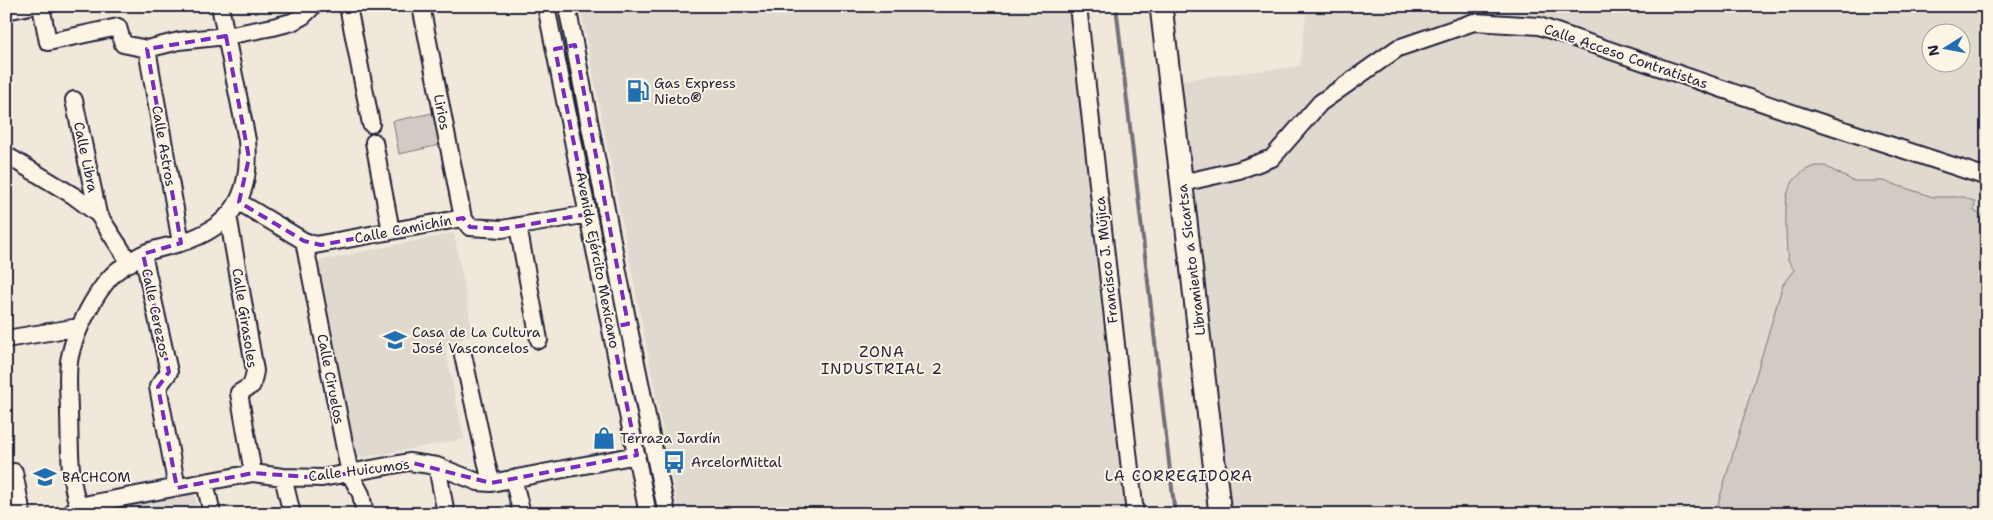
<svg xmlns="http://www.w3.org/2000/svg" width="1993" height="520" font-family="'Shantell Sans',sans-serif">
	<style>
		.built { fill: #e0d9cf; fill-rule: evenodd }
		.green { fill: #d1cbc3; stroke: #7a767f }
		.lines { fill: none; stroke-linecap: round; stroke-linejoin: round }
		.stream { stroke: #716f79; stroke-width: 4 }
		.minor-casing { stroke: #22223b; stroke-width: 20 }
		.major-casing { stroke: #22223b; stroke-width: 25 }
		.minor { stroke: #fcf5e5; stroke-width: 16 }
		.major { stroke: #fcf5e5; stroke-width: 21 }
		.marked { fill: none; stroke: #7b2cbf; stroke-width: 4; stroke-dasharray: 10 6; stroke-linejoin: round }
		.labels { text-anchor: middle; stroke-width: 4; stroke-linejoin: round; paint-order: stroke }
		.street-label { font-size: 14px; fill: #22223b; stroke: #fcf5e5 }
		.poi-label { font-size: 14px; fill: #22223b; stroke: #fcf5e5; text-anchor: start }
		.neighbourhood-label { font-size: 15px; letter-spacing: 1px; fill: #22223b; stroke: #fcf5e5 }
	</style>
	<rect width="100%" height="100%" fill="#efe8db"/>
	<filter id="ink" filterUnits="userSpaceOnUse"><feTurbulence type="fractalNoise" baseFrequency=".02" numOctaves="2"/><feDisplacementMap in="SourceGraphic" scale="10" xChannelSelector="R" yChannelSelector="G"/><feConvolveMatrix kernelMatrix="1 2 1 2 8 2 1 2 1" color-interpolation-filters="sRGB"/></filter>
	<g filter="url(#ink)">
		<path class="built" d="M580,6H1071L1128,514H679Z
			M1307,6H1987V514H1226L1191,212L1180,80L1300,66ZM1930,32H1960V62H1930Z
			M454,233L473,333L445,348L464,439L355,459L314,262Z
			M194,491L198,514H97L109,507Z"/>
		<path class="green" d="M433,113L440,145L399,154L393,121Z
			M1815,166H1825L1853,181H1884L1933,197H1964L1975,202L1974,211L1987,219V514H1715L1783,284L1794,270C1792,266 1789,264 1788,260C1786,251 1785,204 1787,196C1790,181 1801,170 1815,166Z"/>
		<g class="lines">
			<path class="stream" d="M1116,6L1175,514"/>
			<defs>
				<path id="minor" d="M41,6L48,42L118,27L123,44L147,49L179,41L226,36L273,27L292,22L303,16L313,6
					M348,6L371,124
					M421,6L463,218
					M546,6L648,514
					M567,6L628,324L667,514
					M1078,6L1135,514
					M6,11L30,6
					M147,49L181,243
					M74,100L98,214
					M374,142L391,231
					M6,155L74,196L98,214L130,263
					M1182,183L1239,170L1272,158L1320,103L1398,48L1474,22L1539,26L1804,117L1987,177
					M239,202L304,241L315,245L463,218L470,227L502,229L588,214
					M228,215L255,371L252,385L239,393L253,473
					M518,226L539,340
					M304,241L350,474L361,494L365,514
					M143,254L169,372L158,387L177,488
					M6,339L79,327
					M463,355L491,483
					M437,466L446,514
					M14,472L22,514
					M283,477L292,514
					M513,478L522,514
					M205,482L212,514
					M72,512L78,506L253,473L283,477L322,478L409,462L437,466L478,482L491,483L637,455
					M82,514C68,487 70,443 69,413C69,395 66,373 70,356C75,331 98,286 118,270C125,265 135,258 143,254C154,248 168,247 180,243C233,227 252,195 247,140L220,6"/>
				<path id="major" d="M1161,6L1220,514"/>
			</defs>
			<use href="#minor" class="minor-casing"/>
			<use href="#major" class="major-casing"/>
			<use href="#minor" class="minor"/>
			<use href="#major" class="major"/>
		</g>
	</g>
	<path class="marked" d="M226,36L249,158L239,202L304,241L321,245L463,218L470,227L502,229L588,214L555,49L575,45L628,324L611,327L637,455L491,483L409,462L322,478L253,473L177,488L158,387L169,372L143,254L181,243L147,49Z"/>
	<defs>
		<symbol id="fuel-bare" viewBox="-9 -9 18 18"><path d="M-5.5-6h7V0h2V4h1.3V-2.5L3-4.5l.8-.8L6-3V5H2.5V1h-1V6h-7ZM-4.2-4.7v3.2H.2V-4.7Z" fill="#1f6fb2" stroke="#fcf5e5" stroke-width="2.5" paint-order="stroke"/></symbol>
		<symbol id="school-bare" viewBox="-9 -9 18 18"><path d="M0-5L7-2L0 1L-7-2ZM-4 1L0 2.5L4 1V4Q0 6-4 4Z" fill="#1f6fb2" stroke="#fcf5e5" stroke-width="2.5" paint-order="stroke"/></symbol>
		<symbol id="shop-bare" viewBox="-9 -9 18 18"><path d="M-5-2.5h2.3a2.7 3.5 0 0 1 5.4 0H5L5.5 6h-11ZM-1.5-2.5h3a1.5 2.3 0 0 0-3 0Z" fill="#1f6fb2" stroke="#fcf5e5" stroke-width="2.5" paint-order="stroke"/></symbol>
		<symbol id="bus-bare" viewBox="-9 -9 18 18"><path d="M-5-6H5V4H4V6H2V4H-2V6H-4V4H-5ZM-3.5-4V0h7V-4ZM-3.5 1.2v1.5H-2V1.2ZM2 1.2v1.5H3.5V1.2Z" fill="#1f6fb2" stroke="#fcf5e5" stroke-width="2.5" paint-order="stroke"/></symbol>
		<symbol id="university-bare" viewBox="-9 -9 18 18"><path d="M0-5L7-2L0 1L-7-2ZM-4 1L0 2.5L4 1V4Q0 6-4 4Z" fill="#1f6fb2" stroke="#fcf5e5" stroke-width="2.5" paint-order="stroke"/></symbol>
	</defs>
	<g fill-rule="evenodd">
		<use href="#fuel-bare" x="622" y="75" width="32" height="32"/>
		<use href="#school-bare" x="379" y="324" width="32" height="32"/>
		<use href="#shop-bare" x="588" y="422" width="32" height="32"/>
		<use href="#bus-bare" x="658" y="446" width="32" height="32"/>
		<use href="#university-bare" x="29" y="461" width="32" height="32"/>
	</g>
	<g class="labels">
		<g class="street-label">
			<text transform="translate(1626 56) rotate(19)" y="5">Calle Acceso Contratistas</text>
			<text transform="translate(442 112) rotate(79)" y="5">Lirios</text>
			<text transform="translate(164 146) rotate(80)" y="5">Calle Astros</text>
			<text transform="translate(86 157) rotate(78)" y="5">Calle Libra</text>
			<text transform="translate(403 229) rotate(-11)" y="5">Calle Camichín</text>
			<text transform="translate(598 260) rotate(79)" y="5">Avenida Ejército Mexicano</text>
			<text transform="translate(1106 260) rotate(-96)" y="5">Francisco J. Mújica</text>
			<text transform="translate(1191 260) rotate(-97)" y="5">Libramiento a Sicartsa</text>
			<text transform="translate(156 313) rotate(78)" y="5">Calle Cerezos</text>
			<text transform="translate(245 318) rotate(81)" y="5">Calle Girasoles</text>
			<text transform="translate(331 379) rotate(79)" y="5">Calle Ciruelos</text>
			<text transform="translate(359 470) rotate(-7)" y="5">Calle Huicumos</text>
		</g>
		<g class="poi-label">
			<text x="654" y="88">Gas Express<tspan x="654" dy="16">Nieto®</tspan></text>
			<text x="412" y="337">Casa de La Cultura<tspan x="412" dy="16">José Vasconcelos</tspan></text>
			<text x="620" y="443">Terraza Jardín</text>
			<text x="691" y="467">ArcelorMittal</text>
			<text x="62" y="482">BACHCOM</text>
		</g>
		<g class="neighbourhood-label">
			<text x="882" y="357">ZONA<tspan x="882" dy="17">INDUSTRIAL 2</tspan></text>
			<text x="1179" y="481">LA CORREGIDORA</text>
		</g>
	</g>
	<rect width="1993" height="520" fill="none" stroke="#fcf5e5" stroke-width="25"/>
	<rect x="12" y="12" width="1968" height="495" fill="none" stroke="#22223b" stroke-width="2" filter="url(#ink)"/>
	<g transform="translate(1946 48) rotate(259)"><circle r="24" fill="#fcf5e5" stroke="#a5a1a1"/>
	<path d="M0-4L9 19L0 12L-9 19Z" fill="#1f6fb2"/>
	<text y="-8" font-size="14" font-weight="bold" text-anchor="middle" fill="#22223b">N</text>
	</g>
</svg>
